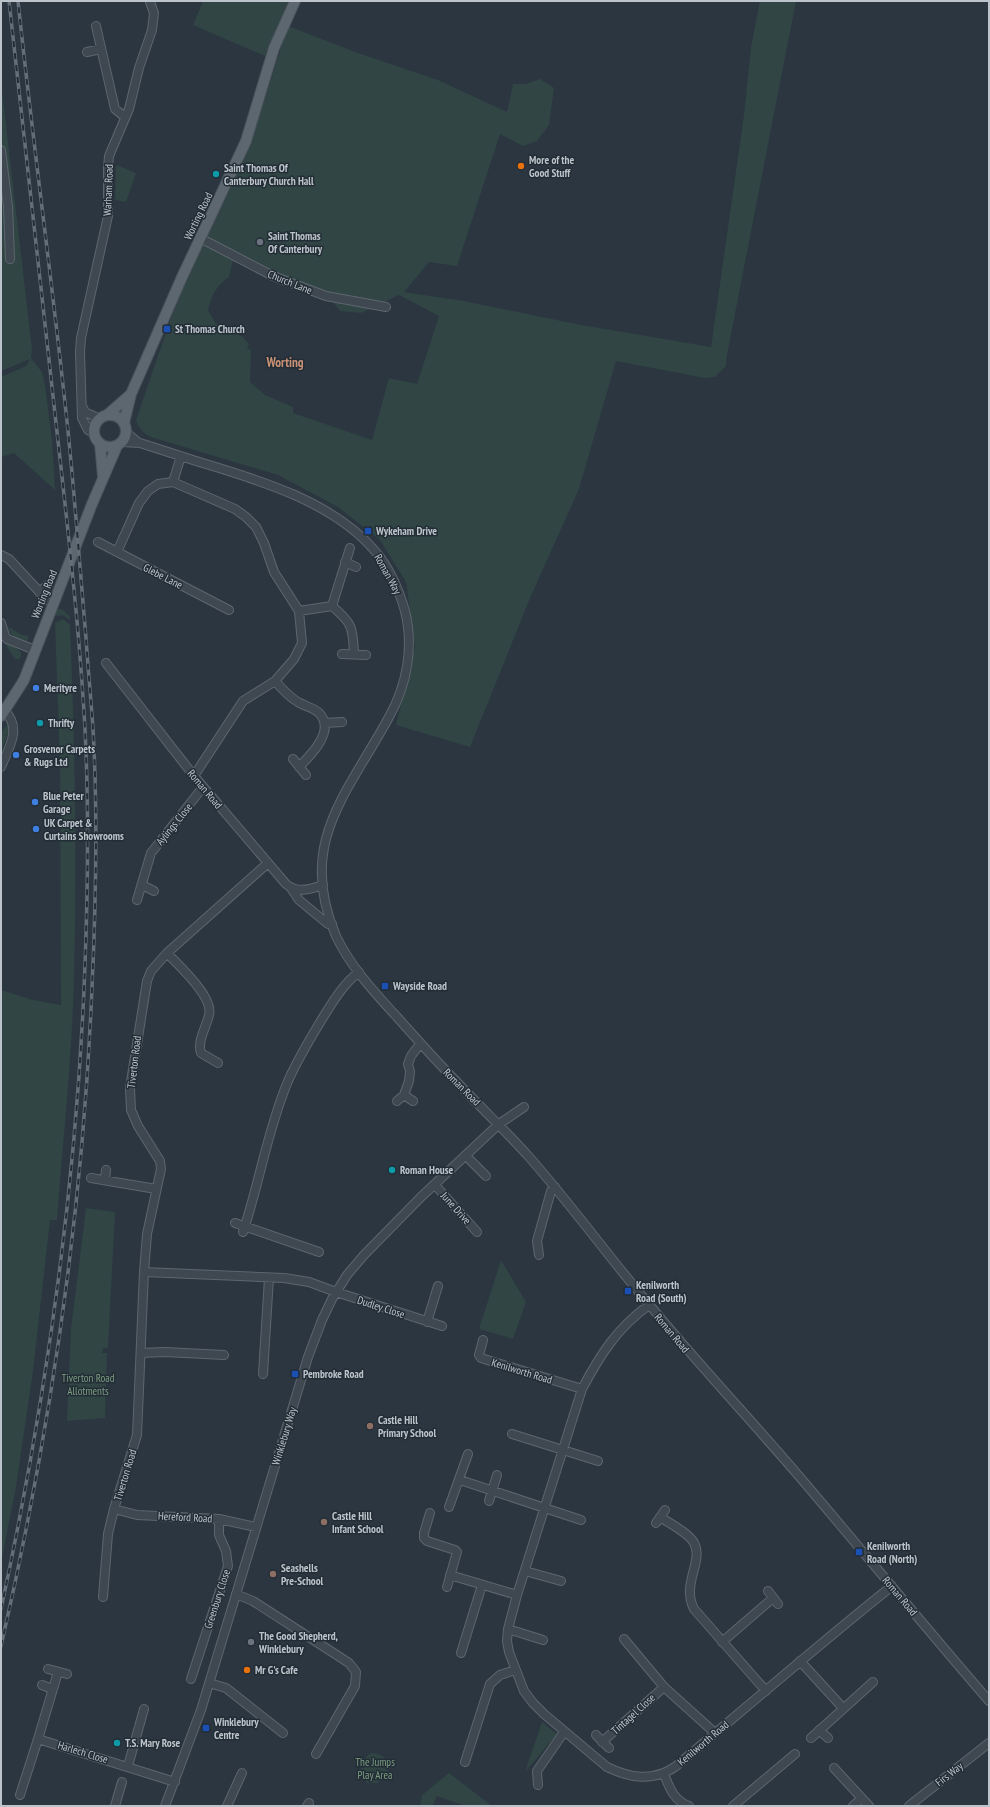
<svg xmlns="http://www.w3.org/2000/svg" width="990" height="1807" font-family="'PT Sans Narrow',sans-serif">
	<style>
		.green { fill: #304544; fill-rule: evenodd }
		.lines { fill: none; stroke-linecap: round; stroke-linejoin: round }
		.minor-casing { stroke: #5d666e; stroke-width: 10 }
		.major-casing { stroke: #48515a; stroke-width: 12 }
		.minor { stroke: #3f4851; stroke-width: 8 }
		.major { stroke: #5d6770; stroke-width: 10 }
		.rail-casing { stroke: #636e79; stroke-width: 3.5 }
		.rail { stroke: #232d36; stroke-width: 2; stroke-dasharray: 6; stroke-linecap: butt }
		.food-dot { fill: #e8710a; stroke: #232d36; stroke-width: 1.5 }
		.culture-dot { fill: #0f9aa8; stroke: #232d36; stroke-width: 1.5 }
		.worship-dot { fill: #6b7280; stroke: #232d36; stroke-width: 1.5 }
		.transit-dot { fill: #1a4fb4; stroke: #232d36; stroke-width: 1.5 }
		.shop-dot { fill: #3f7fe0; stroke: #232d36; stroke-width: 1.5 }
		.education-dot { fill: #8d6e63; stroke: #232d36; stroke-width: 1.5 }
		.labels { text-anchor: middle; stroke-width: 3; stroke-linejoin: round; paint-order: stroke }
		.poi-label { font-size: 11px; font-weight: bold; fill: #bcc3cb; stroke: #232d36; text-anchor: start }
		.street-label { font-size: 11px; fill: #bcc3cb; stroke: #232d36 }
		.park-label { font-size: 11px; fill: #7d9e81; stroke: #232d36 }
		.quarter-label { font-size: 13px; font-weight: bold; fill: #ca9377; stroke: #232d36 }
	</style>
	<rect width="100%" height="100%" fill="#2b3641"/>
	<path class="green" d="M203,1H289L269,45L265,56L193,25Z
		M760,1H796L726,360V366L715,377L705,378L616,361L579,489L530,598L470,747L396,725L415,647L406,582L380,540L338,507L278,475L151,437C143,433 139,429 136,420L171,318L202,243L226,198L250,145L288,26L355,52L438,80L507,112L513,84H526L540,79L554,88L549,125L537,141L523,146L500,134L457,266L429,262L404,292L464,301L576,324L711,347L744,115L751,47ZM225,254L334,298L333,302L340,311L361,313L399,295L439,316L417,384L389,378L372,440L293,413V407L265,395L250,382L251,350L247,348L249,344L243,337L216,324L208,310C212,295 216,286 229,277L233,261Z
		M1,82L32,349L31,358L42,372L45,385L52,440L55,490L14,453L1,457V377L26,366L30,359L1,371Z
		M116,166H119L136,173L126,202L115,200Z
		M58,609H62L70,617V620L63,615L55,616Z
		M63,619L70,625C75,743 77,861 74,979C72,1059 63,1140 57,1220H50L33,1371L16,1487L1,1563V990L33,1000L61,1005L60,763L55,623Z
		M9,627L22,635L29,636L27,641C19,641 10,636 8,628Z
		M2,639L21,652V656L19,659H15Z
		M9,723V731L1,752V732Z
		M86,1208L115,1212L108,1348H103L102,1353H107L105,1418L67,1421L71,1328Z
		M501,1260L526,1302L513,1339L479,1329Z
		M542,1722L557,1734L525,1772Z
		M372,1753C387,1755 389,1762 388,1776L377,1783H367L362,1772L361,1764L368,1755Z
		M449,1773L492,1806H465L437,1796L432,1806H420L422,1795Z"/>
	<g class="lines">
		<defs>
			<path id="minor" d="M96,26L115,109L125,117
				M87,52L101,49
				M1,150L8,207L10,259
				M200,238L273,276L326,296L386,307
				M83,408L85,412L100,419
				M94,433L88,430L82,418L80,352L81,338L108,216V168L109,156L129,109L139,68L152,30L154,13L150,2
				M127,433L139,443
				M122,442L140,443C159,449 177,455 196,461C256,479 333,501 375,551C390,568 399,590 405,611C414,647 407,685 389,717C348,793 296,843 336,936C350,966 375,993 397,1017C416,1038 434,1059 454,1079C479,1106 506,1131 530,1158C573,1207 611,1260 653,1309C700,1366 750,1419 798,1475C862,1550 924,1626 989,1701
				M173,482L181,456
				M98,542L229,610
				M117,552L139,503L148,491L158,484L173,482L235,509L246,517L256,527L264,543L274,572L299,611L302,643L294,659L275,681L243,701L194,776
				M1,555L9,559L47,600
				M345,562L356,567
				M39,592L48,585
				M332,606L350,548
				M299,611L332,606C352,623 353,627 354,654
				M1,623L5,636L7,639L35,650
				M342,654L366,655
				M106,663L194,776L286,884C298,894 310,889 323,885
				M275,681C282,689 289,697 298,702C304,706 315,708 320,714C335,731 311,755 299,767
				M325,723L342,722
				M293,759L306,775
				M1,767C9,747 22,729 5,711
				M142,885L154,891
				M291,888L299,900L328,924H332
				M137,900L151,853L203,787
				M167,953C179,966 214,997 209,1015C206,1028 197,1041 201,1053L218,1063
				M404,1095L409,1081L410,1071L408,1064L411,1056L420,1044
				M397,1101L404,1095L413,1101
				M466,1156L486,1176
				M91,1178L156,1189
				M105,1180L106,1170
				M435,1185L477,1232
				M235,1223L319,1252
				M243,1232C259,1184 267,1133 286,1086C295,1063 309,1041 322,1019C332,1003 343,984 359,972
				M539,1255L537,1241L551,1191L555,1187
				M144,1272L284,1278L309,1282L336,1292L442,1326
				M649,1305C617,1328 600,1355 582,1389L517,1595L508,1629L507,1641L509,1652L524,1691L533,1703L544,1714L607,1767C630,1778 652,1782 675,1767C747,1707 818,1645 892,1586
				M427,1322L438,1286
				M483,1340L479,1355L481,1358L582,1389
				M141,1353L165,1352L224,1355
				M263,1374L269,1278
				M512,1434L598,1461
				M460,1480L581,1520
				M489,1501L497,1475
				M449,1507L468,1454
				M114,1509L137,1515L219,1519L256,1527
				M430,1513L424,1533V1538L427,1541L455,1550L457,1552L447,1587
				M660,1517C669,1523 689,1533 694,1543C704,1561 681,1584 694,1609L766,1691
				M656,1523L665,1510
				M525,1571L561,1581
				M450,1575L517,1595
				M768,1591L778,1604
				M236,1594L253,1601L349,1663L356,1672L355,1686L316,1754
				M103,1597L108,1534L114,1509L137,1435L144,1272L147,1234L161,1169L160,1161L138,1126L131,1110L130,1088L147,981L151,971L167,953L268,863
				M508,1629L543,1640
				M624,1639L664,1687L715,1733
				M722,1642L773,1598
				M461,1653L482,1585
				M800,1661L843,1708
				M48,1669L67,1674
				M191,1679L228,1566L226,1551L219,1535V1519
				M209,1683L226,1688L283,1733
				M42,1685L52,1689
				M819,1730L828,1738
				M596,1735L609,1748
				M811,1738L873,1682
				M38,1739L175,1782
				M602,1742L664,1687
				M465,1762L490,1684L500,1675L515,1670
				M128,1766L144,1709
				M834,1768L869,1806
				M664,1774C669,1787 674,1801 689,1806
				M538,1785L537,1771L564,1732
				M20,1795L38,1739L58,1672
				M115,1806L122,1782
				M165,1806L201,1710L308,1357L322,1320L332,1299L347,1275L364,1255L421,1197L499,1124L524,1107
				M227,1806L242,1773
				M307,1806L309,1803
				M733,1806L795,1754
				M853,1806L861,1799
				M909,1806L989,1743"/>
			<path id="major" d="M94 431a16 16 0 1 1 32 0a16 16 0 1 1-32 0Z
				M107,415L131,394
				M124,423L131,394L182,277L246,141L274,48L295,1
				M100,444L103,477
				M1,716L24,680L92,504L117,446"/>
		</defs>
		<use href="#minor" class="minor-casing"/>
		<use href="#major" class="major-casing"/>
		<use href="#minor" class="minor"/>
		<use href="#major" class="major"/>
		<defs>
			<path id="rail" d="M1,1609C47,1396 77,1183 85,965C88,886 89,808 85,729C79,621 66,513 54,405C39,270 24,136 9,1
				M1,1646C51,1429 83,1210 92,987C96,902 98,815 93,729C91,699 88,669 86,638C80,569 75,500 68,431C53,287 33,144 18,1"/>
		</defs>
		<use href="#rail" class="rail-casing"/>
		<use href="#rail" class="rail"/>
	</g>
	<g class="food-dot">
		<circle cx="521" cy="166" r="4"/>
		<circle cx="247" cy="1670" r="4"/>
	</g>
	<g class="culture-dot">
		<circle cx="216" cy="174" r="4"/>
		<circle cx="40" cy="723" r="4"/>
		<circle cx="392" cy="1170" r="4"/>
		<circle cx="117" cy="1743" r="4"/>
	</g>
	<g class="worship-dot">
		<circle cx="260" cy="242" r="4"/>
		<circle cx="251" cy="1642" r="4"/>
	</g>
	<g class="transit-dot">
		<rect x="163" y="325" width="8" height="8" rx="2"/>
		<rect x="364" y="527" width="8" height="8" rx="2"/>
		<rect x="381" y="982" width="8" height="8" rx="2"/>
		<rect x="624" y="1287" width="8" height="8" rx="2"/>
		<rect x="291" y="1370" width="8" height="8" rx="2"/>
		<rect x="855" y="1548" width="8" height="8" rx="2"/>
		<rect x="202" y="1724" width="8" height="8" rx="2"/>
	</g>
	<g class="shop-dot">
		<circle cx="36" cy="688" r="4"/>
		<circle cx="16" cy="755" r="4"/>
		<circle cx="35" cy="802" r="4"/>
		<circle cx="36" cy="829" r="4"/>
	</g>
	<g class="education-dot">
		<circle cx="370" cy="1426" r="4"/>
		<circle cx="324" cy="1522" r="4"/>
		<circle cx="273" cy="1574" r="4"/>
	</g>
	<g class="labels">
		<g class="poi-label">
			<text x="529" y="164">More of the<tspan x="529" dy="13">Good Stuff</tspan></text>
			<text x="224" y="172">Saint Thomas Of<tspan x="224" dy="13">Canterbury Church Hall</tspan></text>
			<text x="268" y="240">Saint Thomas<tspan x="268" dy="13">Of Canterbury</tspan></text>
			<text x="175" y="333">St Thomas Church</text>
			<text x="376" y="535">Wykeham Drive</text>
			<text x="44" y="692">Merityre</text>
			<text x="48" y="727">Thrifty</text>
			<text x="24" y="753">Grosvenor Carpets<tspan x="24" dy="13">&amp; Rugs Ltd</tspan></text>
			<text x="43" y="800">Blue Peter<tspan x="43" dy="13">Garage</tspan></text>
			<text x="44" y="827">UK Carpet &amp;<tspan x="44" dy="13">Curtains Showrooms</tspan></text>
			<text x="393" y="990">Wayside Road</text>
			<text x="400" y="1174">Roman House</text>
			<text x="636" y="1289">Kenilworth<tspan x="636" dy="13">Road (South)</tspan></text>
			<text x="303" y="1378">Pembroke Road</text>
			<text x="378" y="1424">Castle Hill<tspan x="378" dy="13">Primary School</tspan></text>
			<text x="332" y="1520">Castle Hill<tspan x="332" dy="13">Infant School</tspan></text>
			<text x="867" y="1550">Kenilworth<tspan x="867" dy="13">Road (North)</tspan></text>
			<text x="281" y="1572">Seashells<tspan x="281" dy="13">Pre-School</tspan></text>
			<text x="259" y="1640">The Good Shepherd,<tspan x="259" dy="13">Winklebury</tspan></text>
			<text x="255" y="1674">Mr G's Cafe</text>
			<text x="214" y="1726">Winklebury<tspan x="214" dy="13">Centre</tspan></text>
			<text x="125" y="1747">T.S. Mary Rose</text>
		</g>
		<g class="street-label">
			<text transform="translate(108 190) rotate(-88)" y="4">Warham Road</text>
			<text transform="translate(198 216) rotate(-64)" y="4">Worting Road</text>
			<text transform="translate(290 282) rotate(22)" y="4">Church Lane</text>
			<text transform="translate(388 574) rotate(61)" y="4">Roman Way</text>
			<text transform="translate(163 576) rotate(27)" y="4">Glebe Lane</text>
			<text transform="translate(44 594) rotate(-68)" y="4">Worting Road</text>
			<text transform="translate(205 789) rotate(50)" y="4">Roman Road</text>
			<text transform="translate(174 824) rotate(-51)" y="4">Aylings Close</text>
			<text transform="translate(134 1062) rotate(-83)" y="4">Tiverton Road</text>
			<text transform="translate(462 1087) rotate(45)" y="4">Roman Road</text>
			<text transform="translate(456 1208) rotate(48)" y="4">June Drive</text>
			<text transform="translate(381 1307) rotate(18)" y="4">Dudley Close</text>
			<text transform="translate(672 1333) rotate(50)" y="4">Roman Road</text>
			<text transform="translate(522 1371) rotate(17)" y="4">Kenilworth Road</text>
			<text transform="translate(284 1436) rotate(-73)" y="4">Winklebury Way</text>
			<text transform="translate(125 1475) rotate(-73)" y="4">Tiverton Road</text>
			<text transform="translate(185 1517) rotate(3)" y="4">Hereford Road</text>
			<text transform="translate(900 1596) rotate(50)" y="4">Roman Road</text>
			<text transform="translate(217 1599) rotate(-72)" y="4">Greenbury Close</text>
			<text transform="translate(633 1714) rotate(-42)" y="4">Tintagel Close</text>
			<text transform="translate(703 1743) rotate(-40)" y="4">Kenilworth Road</text>
			<text transform="translate(83 1752) rotate(17)" y="4">Harlech Close</text>
			<text transform="translate(949 1774) rotate(-38)" y="4">Firs Way</text>
		</g>
		<g class="park-label">
			<text x="88" y="1382">Tiverton Road<tspan x="88" dy="13">Allotments</tspan></text>
			<text x="375" y="1766">The Jumps<tspan x="375" dy="13">Play Area</tspan></text>
		</g>
		<g class="quarter-label">
			<text x="285" y="367">Worting</text>
		</g>
	</g>
	<rect width="990" height="1807" fill="none" stroke="#bcc3cb" stroke-width="4"/>
</svg>
